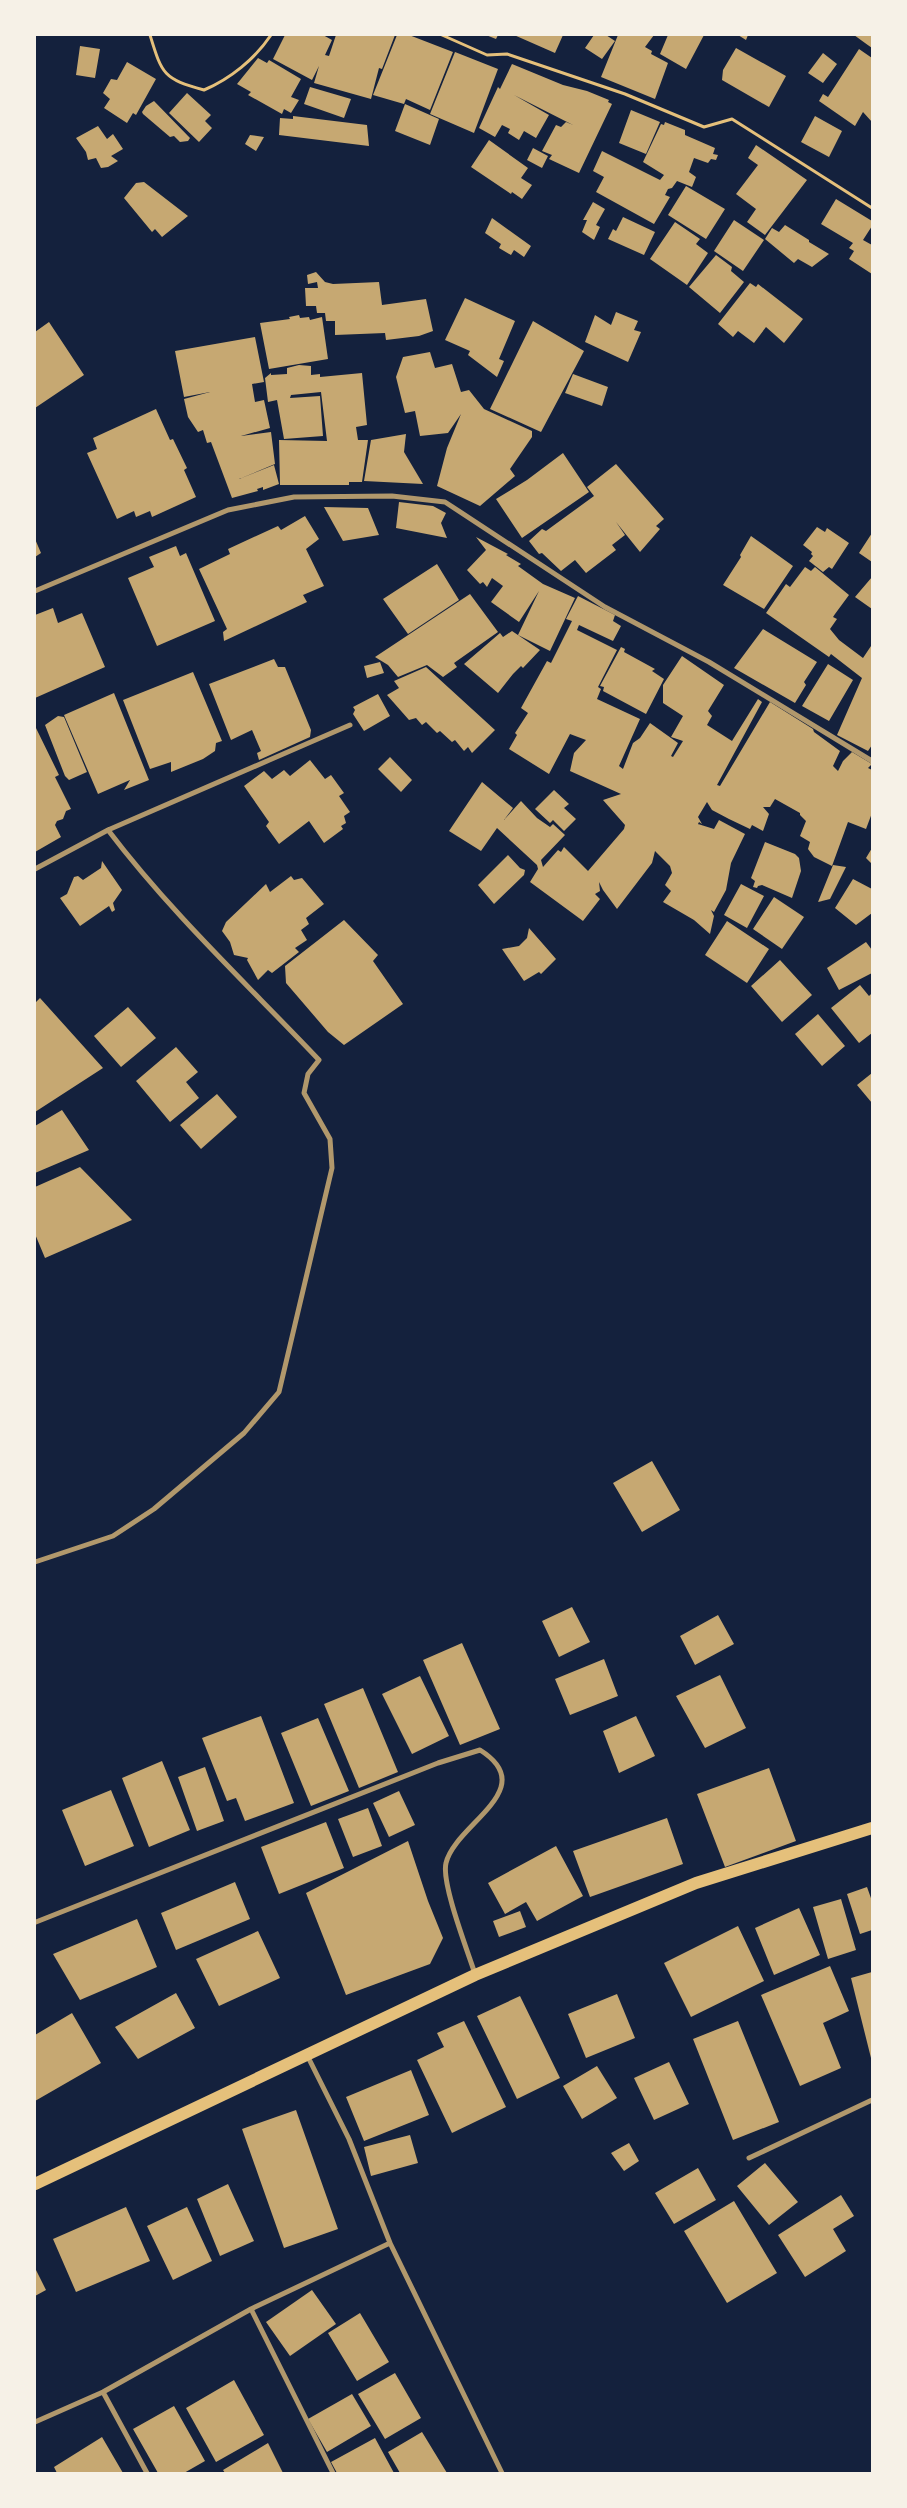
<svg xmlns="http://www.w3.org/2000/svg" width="907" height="2508" font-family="'Playfair Display',serif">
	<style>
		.building { fill: #c6a872 }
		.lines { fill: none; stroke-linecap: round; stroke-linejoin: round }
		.path { stroke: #e5c07b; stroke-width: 3 }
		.minor { stroke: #b1986c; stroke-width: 5 }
		.primary { stroke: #e5c07b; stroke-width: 12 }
	</style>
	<rect width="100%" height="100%" fill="#14213d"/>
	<path class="building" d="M285,35H323L332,40L325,55L329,56L336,35H395L382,69L379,68L371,99L314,83L319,66L312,80L273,59Z
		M397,35H409L453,52L430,110L406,99L404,104L373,95Z
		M486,35H498L496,39Z
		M514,35H563L555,53Z
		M594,35H606L615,41L602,59L585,48Z
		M618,35H654L645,47L652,51L651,54L668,63L655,99L601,77Z
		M668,35H704L686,69L660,54Z
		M738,35H748L746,40Z
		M854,35H872V48L865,43Z
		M80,46L100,49L95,78L76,75Z
		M736,48L786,76L769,107L722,80L723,70Z
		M859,49L872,58V122L863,112L855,126L819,101L823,94L828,97Z
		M455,52L498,69L474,133L430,114Z
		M823,53L837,64L823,83L808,73Z
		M258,58L267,63L269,60L301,79L291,97L299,100L291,113L284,109L282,114L248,95L251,92L237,84Z
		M127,62L156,79L136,115L133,113L127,123L104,108L110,99L103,93L111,79L117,80Z
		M512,64L563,85L587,91L609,100L608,102L612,104L579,173L549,159L552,155L542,151L556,125L561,127L566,122L573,125L514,95L549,115L536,138L524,131L519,140L508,133L510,129L502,125L495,137L479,128L498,87L500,89Z
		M310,87L351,99L344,118L304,104Z
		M187,93L211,115L205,121L212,128L199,142L169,113Z
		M154,101L190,138L188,141L180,142L174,136L170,137L143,114L142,112L146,106Z
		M405,104L439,119L430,145L395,131Z
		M631,110L660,122L646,154L619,143Z
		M293,116L367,125L369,146L279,135L280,118L293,119Z
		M815,116L842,131L829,157L801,142Z
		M665,122L685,130V135L715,148L713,154L718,155L716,160L711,159L708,163L694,158L689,172L696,177L692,187L677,181L672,188L668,189L665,195L670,197L654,224L596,192L604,177L593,171L602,151L660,180L664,175L643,162L661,124L664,125Z
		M98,126L107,139L113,134L123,149L111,156L118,161L108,167L101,168L96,158L88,160L86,152L76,138Z
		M250,135L264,137L256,151L245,144Z
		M489,140L528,168L521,178L532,185L522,199L512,192L511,194L471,167Z
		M756,145L807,180L765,235L747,222L756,209L736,194L758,165L748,158Z
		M533,148L548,156L542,168L527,160Z
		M144,182L188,216L162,237L155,229L152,232L124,198L136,183Z
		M686,186L725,209L706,239L668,215Z
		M836,199L872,221V226L863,240L872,245V274L849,259L854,251L849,248L853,243L821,224Z
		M593,202L605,209L596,225L600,227L594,240L582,232L587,220H583Z
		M623,217L655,232L644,255L608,239L613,229L616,231Z
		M492,218L531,246L524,257L514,250L511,255L499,248L501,244L485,233Z
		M734,220L764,240L743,271L714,251Z
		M675,222L700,239L696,244L708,253L687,285L650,259Z
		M785,225L809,240V242L829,254L812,267L798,259L794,263L765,239L772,228L779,232Z
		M716,255L732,267L731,271L744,282L720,313L689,287Z
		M316,272L325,282L333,284L379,282L382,305L426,299L433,331L419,336L386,340L385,333L335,335V321H326L325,313H317L316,306H306L305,288H318L317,282L308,284L307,275Z
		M750,283L756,287L758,284L803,319L784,343L766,327L754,343L738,331L733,337L718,324Z
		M465,298L515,321L499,359L504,361L497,377L468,355L470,351L445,340Z
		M616,312L638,321L634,330L641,332L628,362L585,342L595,315L611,325Z
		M299,315L300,318L309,317L310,320L322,317L328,359L269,369L260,323L290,319L289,317Z
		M533,321L584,351L541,432L490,409Z
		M49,322L84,375L35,408V332Z
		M255,337L264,382L252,384L255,402L264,400L270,428L241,436L271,432L275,464L239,479L274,465L279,484L263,490V487L257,489L258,491L232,498L211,442L207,443L203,430L198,432L188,417L184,399L210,392L184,397L175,351Z
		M430,352L435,368L452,364L461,392L469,390L484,409L532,431V437L510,469L515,476L480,506L437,486L447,448L461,414L448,433L420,436L415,411L405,413L396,377L403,357Z
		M299,365L311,366V375L320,374V377L362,373L367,425L356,427L358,440H368L362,482H349V485H280L279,440L327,441L321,392L291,395L290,398L320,396L323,436L284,439L277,400L268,402L265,378L271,373V375L287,374V368Z
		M573,374L608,387L602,406L565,393Z
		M156,409L170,440L173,439L187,468L184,470L196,497L152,517L150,511L136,517L134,511L117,519L87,453L97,449L93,438Z
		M406,434L404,452L423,484L364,481L371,440Z
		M563,453L589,492L522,538L496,499L527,480Z
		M616,464L664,519L656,526L660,529L640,552L616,522L625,535L612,545L616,550L586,573L575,560L561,571L542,553L539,554L529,541L542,529L546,531L594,496L587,487Z
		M399,502L433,506L446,513L441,523L447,538L396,528Z
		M324,507L368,508L379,535L343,541Z
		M305,516L319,539L306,549L324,586L303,595L307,602L224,641L223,632L227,629L199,569L230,554L228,549L278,526L281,530Z
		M817,527L825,532L827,528L849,543L832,569L829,567L823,572L809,561L813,556L811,554L812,552L803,545Z
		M872,533V562L859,553Z
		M751,536L793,566L764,609L723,585L741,557L740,555Z
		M476,537L508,554L506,555L521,564L518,566L543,584L575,598L550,651L518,635L539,591L519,622L491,602L503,586L492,578L487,587L483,582L480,584L467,570L486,550Z
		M35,539L41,553L35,557Z
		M176,546L180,556L186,553L215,621L157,646L128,578L154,567L149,557Z
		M437,564L459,600L408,634L383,599Z
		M805,567L811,571L815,567L849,595L835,614L833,617L837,619L830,629L839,640L863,658L871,646L872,647V745L868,751L837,735L862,678L831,654L829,657L766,613L786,584L790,587Z
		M872,577V609L855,597Z
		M470,594L498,632L454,663L457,667L443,677L427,665L398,677L388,665L375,657Z
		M578,596L615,615L613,621L621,626L613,641L579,625L577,630L617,650L598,687L601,689L597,699L640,719L619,766L623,769L633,743L640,738L650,723L678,743L671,756L673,757L683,741L671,737L683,716L663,703V685L682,656L724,685L708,711L712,716L707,725L732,741L758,699L762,702L717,785L720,786L770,702L813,729L814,732L840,751L833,766L838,771L843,761L852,752L872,764L868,768L872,770V813L866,829L848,822L832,866L814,857L808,849L810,842L800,836L806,821L800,815V813L775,799L770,807H763L769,814L763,831L752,825L750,829L729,819L712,810L707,802L698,817L702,824L699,822L693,834L698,824L714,829L719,820L745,834L731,863L726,890L714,912L711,910L714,916L710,934L694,920L663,902L671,891L665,885L672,873L670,866L655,851L652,863L617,909L603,890L599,882L600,891L595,894L600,899L583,921L530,882L538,869L537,865L497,828L481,851L449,831L482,782L513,808L504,820L521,801L537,818L550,827L553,824L565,835L541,860L543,867L558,850L561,852L564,847L588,871L624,829L625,825L603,800L621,794L570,771L574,753L586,740L570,734L549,774L509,749L517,735L515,733L528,713L521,708L547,661L551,663L572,621L566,619Z
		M53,608L58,623L82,613L105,667L35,698V615Z
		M763,629L817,662L804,682L806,685L795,703L734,668Z
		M512,631L540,650L523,668L521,666L513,674L498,693L464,664L500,633L503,637Z
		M621,647L625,649L624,652L655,669L652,671L664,679L646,714L603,691L604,687L600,686Z
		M274,659L278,667H285L311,730L310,737L259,760L257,753L261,751L252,730L231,740L209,684Z
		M380,662L384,673L367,678L364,666Z
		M828,664L853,680L829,721L802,706Z
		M426,667L495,730L472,753L468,747L464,751L455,740L452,742L440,731L437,733L426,722L422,725L416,718L409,720L387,695L399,688L394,681Z
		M193,672L222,741L216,743L215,751L203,759L171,772V762L150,769L123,700Z
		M114,693L149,780L124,790L130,780L98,794L64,715Z
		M378,694L390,716L364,731L353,714L355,710L353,707Z
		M58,716L64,717L87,772L69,780L65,776L45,725Z
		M35,726L59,775L55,777L71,809L66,811L63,819L57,821L55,825L61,837L35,852Z
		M390,757L412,780L401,792L378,769Z
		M310,760L325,779L331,775L344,793L339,796L350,812L344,816L346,823L341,826L343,829L324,843L309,821L279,844L266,826L269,822L244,786L264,771L272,779L284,770L290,776Z
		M554,790L569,804L564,808L576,819L564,831L553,820L550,823L535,809Z
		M765,842L795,854L799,858L801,871L792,898L762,885L758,886L757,888L753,887L755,881L751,878Z
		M872,848V864L866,858Z
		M508,855L520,868L525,870L524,875L494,904L478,885Z
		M102,861L122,890L113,903L115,910L112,912L109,906L80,926L60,898L67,894L74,877L78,876L83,880L101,868Z
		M833,865L846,867L830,899L818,902Z
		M291,876L294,880L302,878L324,904L306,918L309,924L301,930L307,940L295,948L299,952L272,973L268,970L258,980L247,960L248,958L234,955L230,942L222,931L226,922L266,884L270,892Z
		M853,879L872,889V913L856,925L835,908Z
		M741,884L764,896L747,928L724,915Z
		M774,897L804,917L782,949L753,929Z
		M344,920L378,955L373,961L403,1004L344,1045L328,1032L286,983L285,966Z
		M727,921L769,949L747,983L705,955Z
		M529,928L556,959L541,974L539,972L524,981L502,949L519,946L527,938Z
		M866,942L872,950V973L839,990L827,968Z
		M780,960L812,995L782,1022L751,986Z
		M860,985L869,996L872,993V1033L859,1043L831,1008Z
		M40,998L103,1068L35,1112V1003Z
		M128,1007L156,1038L121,1067L94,1036Z
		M818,1014L845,1046L822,1066L795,1034Z
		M176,1047L198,1072L186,1082L199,1098L170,1122L136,1081Z
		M872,1073V1103L857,1085Z
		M217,1094L237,1117L201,1149L180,1125Z
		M62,1110L89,1150L35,1173V1126Z
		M80,1167L132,1220L45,1258L35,1234V1187Z
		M652,1461L680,1510L642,1532L613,1483Z
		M572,1607L590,1642L559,1657L542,1621Z
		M718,1615L734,1644L695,1665L680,1636Z
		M462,1643L500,1729L460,1745L423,1660Z
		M604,1659L618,1696L570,1715L555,1679Z
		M720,1675L746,1728L705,1748L676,1696Z
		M420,1676L449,1736L412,1754L382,1694Z
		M363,1688L398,1772L359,1788L324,1704Z
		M261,1716L294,1803L245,1821L236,1798L227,1801L202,1738Z
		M636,1716L655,1756L619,1773L603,1731Z
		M318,1718L349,1791L311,1806L281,1733Z
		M162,1761L190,1830L149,1847L122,1778Z
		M205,1767L224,1821L197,1831L178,1777Z
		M769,1768L796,1841L725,1867L697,1794Z
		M111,1790L134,1846L85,1866L62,1810Z
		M399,1791L415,1825L389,1837L373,1803Z
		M368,1808L382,1846L353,1857L338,1819Z
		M667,1818L683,1864L590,1897L573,1851Z
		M326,1822L344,1868L279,1894L261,1847Z
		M408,1841L428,1901L443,1938L430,1964L346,1995L306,1893Z
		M556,1846L583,1896L537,1921L526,1902L505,1914L488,1883Z
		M235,1882L250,1919L176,1950L161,1913Z
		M867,1887L872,1901V1930L860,1934L847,1894Z
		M841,1899L856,1950L828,1959L813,1907Z
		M799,1908L820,1955L774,1975L755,1928Z
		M520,1911L526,1927L499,1937L493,1921Z
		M137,1919L157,1967L80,2000L53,1954Z
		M738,1926L764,1981L691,2017L664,1963Z
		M258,1931L280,1978L219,2006L196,1959Z
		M830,1966L849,2011L823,2023L841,2068L800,2086L761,1995Z
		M872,1972V2058H871L851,1978Z
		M176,1993L195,2028L138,2059L115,2027Z
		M617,1994L635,2038L586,2058L568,2014Z
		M520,1996L560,2078L517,2099L477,2016Z
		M72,2013L101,2063L35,2101V2035Z
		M464,2021L506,2107L452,2133L417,2060L444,2047L437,2033Z
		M738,2021L779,2122L733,2140L693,2039Z
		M669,2062L689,2104L654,2120L634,2078Z
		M597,2066L617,2098L582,2119L563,2086Z
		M411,2070L429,2115L364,2141L346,2097Z
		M296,2110L338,2229L284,2248L242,2129Z
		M410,2135L418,2163L371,2176L364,2147Z
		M629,2143L639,2161L624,2171L611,2153Z
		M765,2163L798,2202L769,2225L737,2186Z
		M698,2168L716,2200L674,2224L655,2193Z
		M228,2184L254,2241L220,2256L197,2199Z
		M841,2195L854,2216L833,2229L846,2251L805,2277L778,2235Z
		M734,2201L777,2273L727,2303L684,2231Z
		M126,2207L150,2261L76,2292L53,2239Z
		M187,2207L212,2261L173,2280L147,2226Z
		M35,2268L46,2290L35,2296Z
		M312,2290L336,2324L290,2356L266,2322Z
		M360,2313L389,2362L357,2381L328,2333Z
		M395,2373L421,2418L385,2439L358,2394Z
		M234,2380L264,2435L216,2462L186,2408Z
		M352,2394L371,2426L327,2452L308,2419Z
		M174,2406L205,2461L184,2473H158L133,2429Z
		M422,2432L447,2473H400L388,2452Z
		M102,2437L123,2473H57L54,2467Z
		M375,2438L394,2473H337L331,2462Z
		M268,2443L283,2473H225L223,2470Z"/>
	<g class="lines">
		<path class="path" d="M150,35C162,74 163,79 204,90C230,79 255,59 271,35
			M442,35L487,55L507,54L625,94L704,127L732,119L872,208"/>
		<path class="minor" d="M35,591L228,510L294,497L392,496L445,502L605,607L709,662L872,761
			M35,869L108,830L350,725
			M35,1562L113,1536L154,1509L244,1433L279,1392L332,1168L330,1139L304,1093L308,1074L319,1060C247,984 171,913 108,830
			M36,1922L438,1763L480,1750C542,1789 455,1824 446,1863C441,1883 468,1952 475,1974
			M749,2158L872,2100
			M390,2243L502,2473
			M251,2309L333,2473
			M103,2392L147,2473
			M35,2422L103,2392L251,2309L390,2243L349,2139L307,2055"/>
		<path class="primary" d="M35,2184L475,1975L696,1883L872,1828"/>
	</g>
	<rect width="907" height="2508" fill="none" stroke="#f6f1e7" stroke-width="72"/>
</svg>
